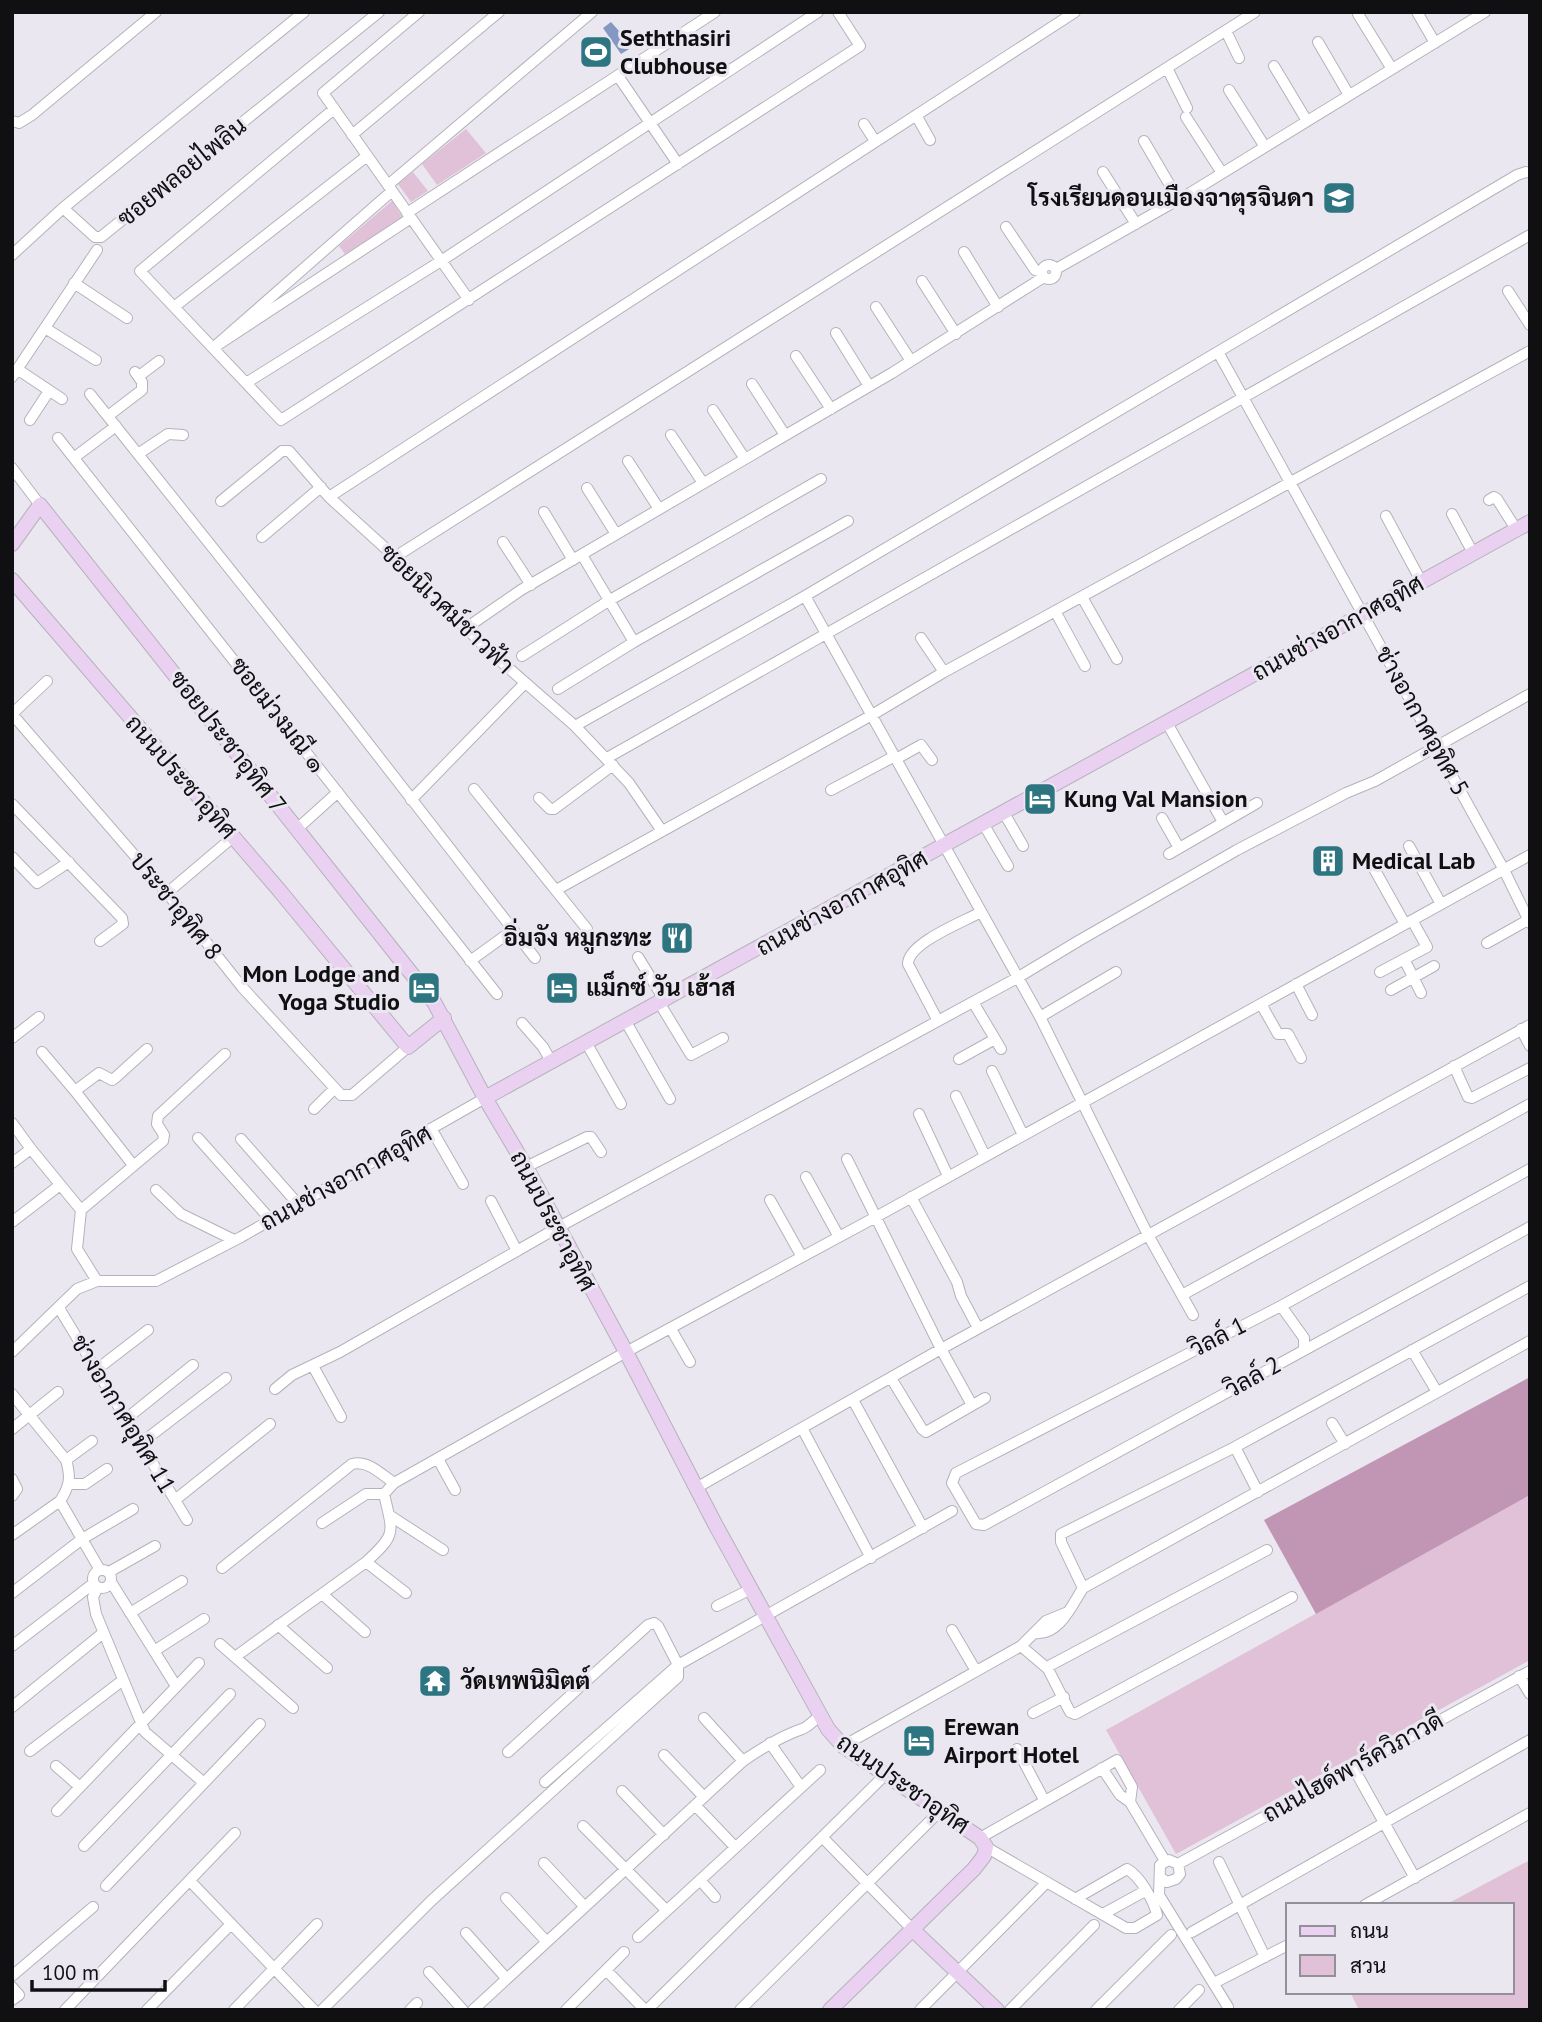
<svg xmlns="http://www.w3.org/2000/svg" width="1542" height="2022" font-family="'PT Sans',Sarabun,sans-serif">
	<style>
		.green { fill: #e0c1d7 }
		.forest { fill: #c195b4 }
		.water { fill: #8398c2 }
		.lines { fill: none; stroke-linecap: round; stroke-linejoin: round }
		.street-casing { stroke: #b4b2ba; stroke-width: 12 }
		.secondary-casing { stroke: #b4b2ba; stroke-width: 16 }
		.street { stroke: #fff; stroke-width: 10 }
		.secondary { stroke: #ead1f1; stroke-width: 14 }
		.labels { text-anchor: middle; stroke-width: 6; stroke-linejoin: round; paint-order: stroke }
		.poi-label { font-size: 24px; font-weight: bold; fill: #100f12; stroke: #eae7f0; text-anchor: start }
		.street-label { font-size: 24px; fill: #100f12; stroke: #eae7f0 }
	</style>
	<rect width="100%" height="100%" fill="#eae7f0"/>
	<path class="green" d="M466,129L486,153L437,185L422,164Z
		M413,172L428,191L411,202L398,184Z
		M392,201L403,218L345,254L339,246Z
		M1530,1495V1660L1176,1854L1106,1730Z
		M1530,1860V2010H1359L1350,1992H1512V1905H1445Z"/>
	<path class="forest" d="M1530,1377V1495L1316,1614L1264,1520Z"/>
	<path class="water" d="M611,22L619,31L625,34L623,40L629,49L621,54L603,28Z"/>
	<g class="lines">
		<defs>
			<path id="street" d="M419,12L323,93L469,300
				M1417,12L1435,43
				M1358,14L1392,69
				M1226,31L1239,58
				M1318,42L1349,95
				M1274,66L1307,121
				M1167,68L1187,108
				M618,76L678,164
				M1229,90L1265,147
				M334,109L140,271L281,420L860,46L838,12
				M916,115L930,140
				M1186,117L1222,173
				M12,121L19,123L32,115L156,12
				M864,124L875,141
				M352,135L499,12
				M1144,141L1178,199
				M1103,172L1136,224
				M388,185L592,12
				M392,191L213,348L411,218
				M63,208L95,237H101L379,12
				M407,213L715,12
				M1006,227L1035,270L1042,272
				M964,252L998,307
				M12,255L63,208L304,12
				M1042 272a7 7 0 1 1 14 0a7 7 0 1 1-14 0Z
				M1056,269L1190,193L1485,12
				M922,281L956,334
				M74,283L127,318
				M1508,291L1530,325
				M174,307L367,156
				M876,307L911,361
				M45,328L96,360
				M836,333L869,386
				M1218,352L1504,870L1530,923
				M796,356L831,409
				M17,369L62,399
				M139,376L159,361
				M12,377L97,250
				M246,383L441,261L818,12
				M752,384L785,435
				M90,394L347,716L535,958
				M713,410L745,459
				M108,416L142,390V382L135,372
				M30,420L49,391
				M671,435L703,483
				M58,438L497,994
				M138,454L168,434L183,435
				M75,457L116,426
				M628,461L659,509
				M12,468L40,505
				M587,488L616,534
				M329,497L1075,12
				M1489,500L1494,497L1497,499L1516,529
				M221,501L282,451H289L329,497L395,557L489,651L575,726L629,783L662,831
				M544,512L573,560
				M1452,514L1473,553
				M1386,516L1421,581
				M262,537L321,487
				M503,542L531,585
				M582,555L634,642
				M395,557L1255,12
				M805,596L1040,1017L1148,1235L1193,1315
				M1082,597L1117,659
				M1055,611L1085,666
				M466,628L521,590L892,373L1044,277
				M921,638L944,672
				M522,656L610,600L821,479
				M558,689L634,642L848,521
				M12,714L167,893L242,987L341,1095H352L408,1047
				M12,714L47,681
				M1167,723L1223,822
				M575,726L805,596L1517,175L1526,172L1530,173
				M607,758L1530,235
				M896,759L921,745L932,760
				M474,789L587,929
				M831,790L895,756
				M539,798L550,809H554L613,765
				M411,800L524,684
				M12,804L122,918L123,924L100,941
				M1004,813L1023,846
				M1162,818L1179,848
				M984,825L1008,866
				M297,829L338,792
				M1409,846L1441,904
				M1169,854L1257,803
				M12,857L37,883L69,862
				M1372,865L1405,924
				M556,890L872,715L944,672L1530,351
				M167,893L233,837
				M1487,943L1528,920
				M638,957L665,1001
				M1404,959L1421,993
				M470,961L513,930
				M1380,972L1427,947L1412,920
				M1296,984L1312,1015
				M1391,990L1434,966
				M973,1002L1001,1049
				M660,1004L691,1055L723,1038
				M1261,1004L1278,1034H1288L1301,1058
				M1040,1017L1116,972
				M938,1021L908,964C908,943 963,922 981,912
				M626,1022L670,1099
				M522,1023L543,1047L552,1063
				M1521,1029L1530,1046
				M12,1038L39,1017
				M587,1044L621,1104
				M42,1052L75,1091
				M959,1059L995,1039
				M1454,1066L1468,1097L1472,1098L1530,1068
				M992,1071L1023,1135
				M956,1096L985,1156
				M314,1109L334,1089
				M919,1114L948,1176
				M12,1123L31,1149L81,1210L77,1249L97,1281
				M432,1130L463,1184
				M198,1138L270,1219
				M241,1139L298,1204
				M847,1159L941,1349L972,1405
				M12,1163L31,1149
				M133,1165L75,1091L99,1073L112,1080L115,1078L147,1049
				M526,1167L587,1137H591L601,1152
				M1530,1169L1281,1306L956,1473L952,1483L976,1524L984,1525L1530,1227
				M806,1177L839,1237
				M156,1190L181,1214L234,1240
				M911,1197L957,1282L961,1296L978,1328
				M770,1200L802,1257
				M491,1201L517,1251
				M81,1210L163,1141L164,1135L157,1124L158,1116L225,1054
				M12,1222L60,1185
				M1182,1295L1530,1104
				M1281,1306L1304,1338V1349
				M59,1308L187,1520
				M671,1329L690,1362
				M1412,1350L1437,1392
				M12,1352L77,1289L97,1281H156L241,1237L485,1098
				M313,1366L341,1417
				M96,1370L148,1330
				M891,1378L922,1429L926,1432L985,1398
				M275,1389L292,1375L340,1352L557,1228L1017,978L1080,940L1237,850L1346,793L1375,781L1530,694
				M12,1394L66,1460L92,1441
				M853,1400L923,1528
				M126,1419L193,1365
				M1332,1423L1345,1444
				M802,1428L871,1558
				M12,1429L58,1392
				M141,1443L226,1378
				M1235,1447L1258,1492
				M438,1459L455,1490
				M12,1479L17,1489L12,1496
				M70,1484H85L107,1469
				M696,1488L941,1349L1530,1025
				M175,1500L270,1424
				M60,1501L100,1570
				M389,1515L443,1550
				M322,1523L366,1494H384L394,1483L626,1352L874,1218L1530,855
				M12,1535L60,1501C70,1486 71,1477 66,1460
				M366,1562L406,1593
				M222,1568L352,1464C368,1460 381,1474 394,1483
				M93 1579a9 9 0 1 1 18 0a9 9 0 1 1-18 0Z
				M109,1572L155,1546
				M111,1582L176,1686
				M98,1587L93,1597L96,1614L145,1732L203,1782
				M1083,1588L1061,1542V1534L1235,1447L1530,1286
				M12,1593L82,1539L133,1509
				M322,1594L365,1632
				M717,1606L751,1589
				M130,1613L182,1581
				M278,1625L327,1668
				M952,1630L976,1671
				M1035,1633C1059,1636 1072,1605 1083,1588L1530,1341
				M220,1644L293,1708
				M12,1646L94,1583
				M1021,1646L1048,1669L1070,1712L1075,1714L1292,1597
				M154,1651L204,1619
				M235,1657L366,1562C397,1534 393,1533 384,1494
				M1048,1669L1049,1666L1267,1550
				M1519,1676L1530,1694
				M12,1707L103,1633
				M1033,1713L1064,1697
				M704,1718L743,1761
				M770,1743L801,1787
				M843,1746L1021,1646L1046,1621L1068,1612
				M1017,1749L1044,1800
				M30,1751L123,1680
				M664,1755L704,1797
				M56,1766L80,1787
				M1353,1767L1415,1878
				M1102,1768L1120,1795L1130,1802L1165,1861
				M545,1782L678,1665L952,1511
				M622,1791L664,1835
				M695,1805L735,1847
				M57,1811L199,1663
				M583,1826L666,1910
				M822,1837L912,1929
				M980,1838L1117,1760L1132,1787L1130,1802
				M84,1846L230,1694
				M986,1847L1126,1928H1135L1157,1915C1154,1901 1140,1876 1127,1869L1075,1899
				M1219,1862L1265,1957
				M544,1863L584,1906
				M1178,1864L1530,1671
				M1161,1878L1167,1882L1176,1879L1180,1874L1178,1864L1169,1860L1160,1865L1159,1895L1228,2007
				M700,1880L715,1897
				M190,1881L314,2010
				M106,1886L260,1724
				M506,1898L546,1941
				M1365,1905L1530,1813
				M1103,1914L1145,1891
				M1192,1932L1530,1740
				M466,1933L506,1978
				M638,1937L820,1770
				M606,1970L645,2010
				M429,1972L463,2010
				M12,1976L93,1907
				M1214,1983L1288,1945
				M12,1987L19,1995L12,2000
				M65,2010L235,1833
				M147,2010L231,1924
				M234,2010L317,1924
				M322,2010L431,1901L678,1677V1665L658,1626L654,1623L648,1625L508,1752
				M410,2010L417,2003
				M473,2010L743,1761C762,1748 781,1736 802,1729C810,1726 813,1720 820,1716
				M566,2010L624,1952
				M647,2010L885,1775
				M740,2010L940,1811
				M920,2010L1047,1882
				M1010,2010L1094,1925
				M1096,2010L1171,1935
				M1179,2010L1199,1990"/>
			<path id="secondary" d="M12,544L40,505L434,1002L485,1098L526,1167L626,1352L715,1524L828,1729L843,1746L980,1838L986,1847L984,1856L974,1869L830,2010
				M12,580L279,890L408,1047L444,1018
				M485,1098L1530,522
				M912,1929L997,2010"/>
		</defs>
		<use href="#street" class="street-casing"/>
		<use href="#secondary" class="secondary-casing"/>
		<use href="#street" class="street"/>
		<use href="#secondary" class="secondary"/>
	</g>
	<defs>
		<symbol id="stadium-square" viewBox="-11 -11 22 22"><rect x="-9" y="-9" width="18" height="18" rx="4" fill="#2d7580" stroke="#eae7f0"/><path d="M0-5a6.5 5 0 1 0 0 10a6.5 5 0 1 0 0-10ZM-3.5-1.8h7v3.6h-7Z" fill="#fff"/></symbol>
		<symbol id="school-square" viewBox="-11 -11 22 22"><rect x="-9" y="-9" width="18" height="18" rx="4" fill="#2d7580" stroke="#eae7f0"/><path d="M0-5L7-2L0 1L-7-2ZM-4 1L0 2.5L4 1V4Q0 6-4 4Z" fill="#fff"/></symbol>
		<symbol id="hotel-square" viewBox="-11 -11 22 22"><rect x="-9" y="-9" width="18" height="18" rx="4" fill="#2d7580" stroke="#eae7f0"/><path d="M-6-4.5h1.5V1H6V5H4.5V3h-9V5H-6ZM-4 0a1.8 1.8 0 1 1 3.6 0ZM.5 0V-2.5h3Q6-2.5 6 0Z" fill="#fff"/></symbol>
		<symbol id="building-square" viewBox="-11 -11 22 22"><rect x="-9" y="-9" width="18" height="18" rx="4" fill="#2d7580" stroke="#eae7f0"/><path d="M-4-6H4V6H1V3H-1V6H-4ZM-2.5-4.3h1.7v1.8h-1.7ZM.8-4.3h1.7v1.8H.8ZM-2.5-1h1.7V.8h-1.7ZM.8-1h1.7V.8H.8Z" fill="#fff"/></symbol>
		<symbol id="restaurant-square" viewBox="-11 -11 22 22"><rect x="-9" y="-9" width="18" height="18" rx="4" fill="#2d7580" stroke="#eae7f0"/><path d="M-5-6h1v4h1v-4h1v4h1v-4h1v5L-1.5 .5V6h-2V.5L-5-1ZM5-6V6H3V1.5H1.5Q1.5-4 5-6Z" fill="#fff"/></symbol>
		<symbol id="temple-square" viewBox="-11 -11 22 22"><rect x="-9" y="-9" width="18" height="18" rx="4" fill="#2d7580" stroke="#eae7f0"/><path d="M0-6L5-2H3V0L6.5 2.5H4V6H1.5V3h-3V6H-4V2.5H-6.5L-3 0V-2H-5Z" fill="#fff"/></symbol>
	</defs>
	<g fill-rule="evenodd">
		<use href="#stadium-square" x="577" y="33" width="38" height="38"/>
		<use href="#school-square" x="1320" y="179" width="38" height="38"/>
		<use href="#hotel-square" x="1021" y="780" width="38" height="38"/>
		<use href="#building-square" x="1309" y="842" width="38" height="38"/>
		<use href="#restaurant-square" x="658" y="919" width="38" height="38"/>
		<use href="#hotel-square" x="405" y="969" width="38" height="38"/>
		<use href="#hotel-square" x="543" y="969" width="38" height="38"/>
		<use href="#temple-square" x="416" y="1662" width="38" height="38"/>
		<use href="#hotel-square" x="900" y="1722" width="38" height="38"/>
	</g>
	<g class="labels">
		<g class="poi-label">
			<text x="620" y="46">Seththasiri<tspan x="620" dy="28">Clubhouse</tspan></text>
			<text x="1314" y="206" text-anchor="end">โรงเรียนดอนเมืองจาตุรจินดา</text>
			<text x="1064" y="807">Kung Val Mansion</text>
			<text x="1352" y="869">Medical Lab</text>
			<text x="652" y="946" text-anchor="end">อิ่มจัง หมูกะทะ</text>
			<text x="400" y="982" text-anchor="end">Mon Lodge and<tspan x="400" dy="28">Yoga Studio</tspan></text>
			<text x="586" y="996">แม็กซ์ วัน เฮ้าส</text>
			<text x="460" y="1689">วัดเทพนิมิตต์</text>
			<text x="944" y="1735">Erewan<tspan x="944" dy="28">Airport Hotel</tspan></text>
		</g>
		<g class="street-label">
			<text transform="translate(182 172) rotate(-39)" y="8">ซอยพลอยไพลิน</text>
			<text transform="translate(447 609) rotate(44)" y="8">ซอยนิเวศม์ชาวฟ้า</text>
			<text transform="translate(1338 628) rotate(-29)" y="8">ถนนช่างอากาศอุทิศ</text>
			<text transform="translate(278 715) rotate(52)" y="8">ซอยม่วงมณี ๑</text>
			<text transform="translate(1422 721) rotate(61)" y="8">ช่างอากาศอุทิศ 5</text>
			<text transform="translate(228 742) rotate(52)" y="8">ซอยประชาอุทิศ 7</text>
			<text transform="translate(181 777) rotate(49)" y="8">ถนนประชาอุทิศ</text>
			<text transform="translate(842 903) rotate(-29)" y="8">ถนนช่างอากาศอุทิศ</text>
			<text transform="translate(176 906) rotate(51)" y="8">ประชาอุทิศ 8</text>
			<text transform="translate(346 1178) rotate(-29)" y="8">ถนนช่างอากาศอุทิศ</text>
			<text transform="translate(553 1221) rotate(62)" y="8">ถนนประชาอุทิศ</text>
			<text transform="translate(1218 1337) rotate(-27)" y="8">วิลล์ 1</text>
			<text transform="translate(1253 1377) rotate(-29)" y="8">วิลล์ 2</text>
			<text transform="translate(123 1414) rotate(59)" y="8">ช่างอากาศอุทิศ 11</text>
			<text transform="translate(1353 1767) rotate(-29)" y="8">ถนนไฮด์พาร์ควิภาวดี</text>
			<text transform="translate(903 1784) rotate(35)" y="8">ถนนประชาอุทิศ</text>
		</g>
	</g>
	<rect width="1542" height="2022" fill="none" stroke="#100f12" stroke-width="28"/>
	<rect x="1286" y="1903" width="228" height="91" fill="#eae7f0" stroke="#939197" stroke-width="2"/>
	<rect x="1300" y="1926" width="35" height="10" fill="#ead1f1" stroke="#939197" stroke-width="2"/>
	<text x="1350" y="1938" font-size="21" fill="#100f12">ถนน</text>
	<rect x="1300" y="1955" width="35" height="21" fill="#e0c1d7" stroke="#939197" stroke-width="2"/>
	<text x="1350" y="1973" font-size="21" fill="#100f12">สวน</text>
	<path d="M32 1980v10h133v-10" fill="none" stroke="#100f12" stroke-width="3.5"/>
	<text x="42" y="1980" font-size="21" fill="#100f12" stroke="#eae7f0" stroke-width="5" paint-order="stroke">100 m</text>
</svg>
